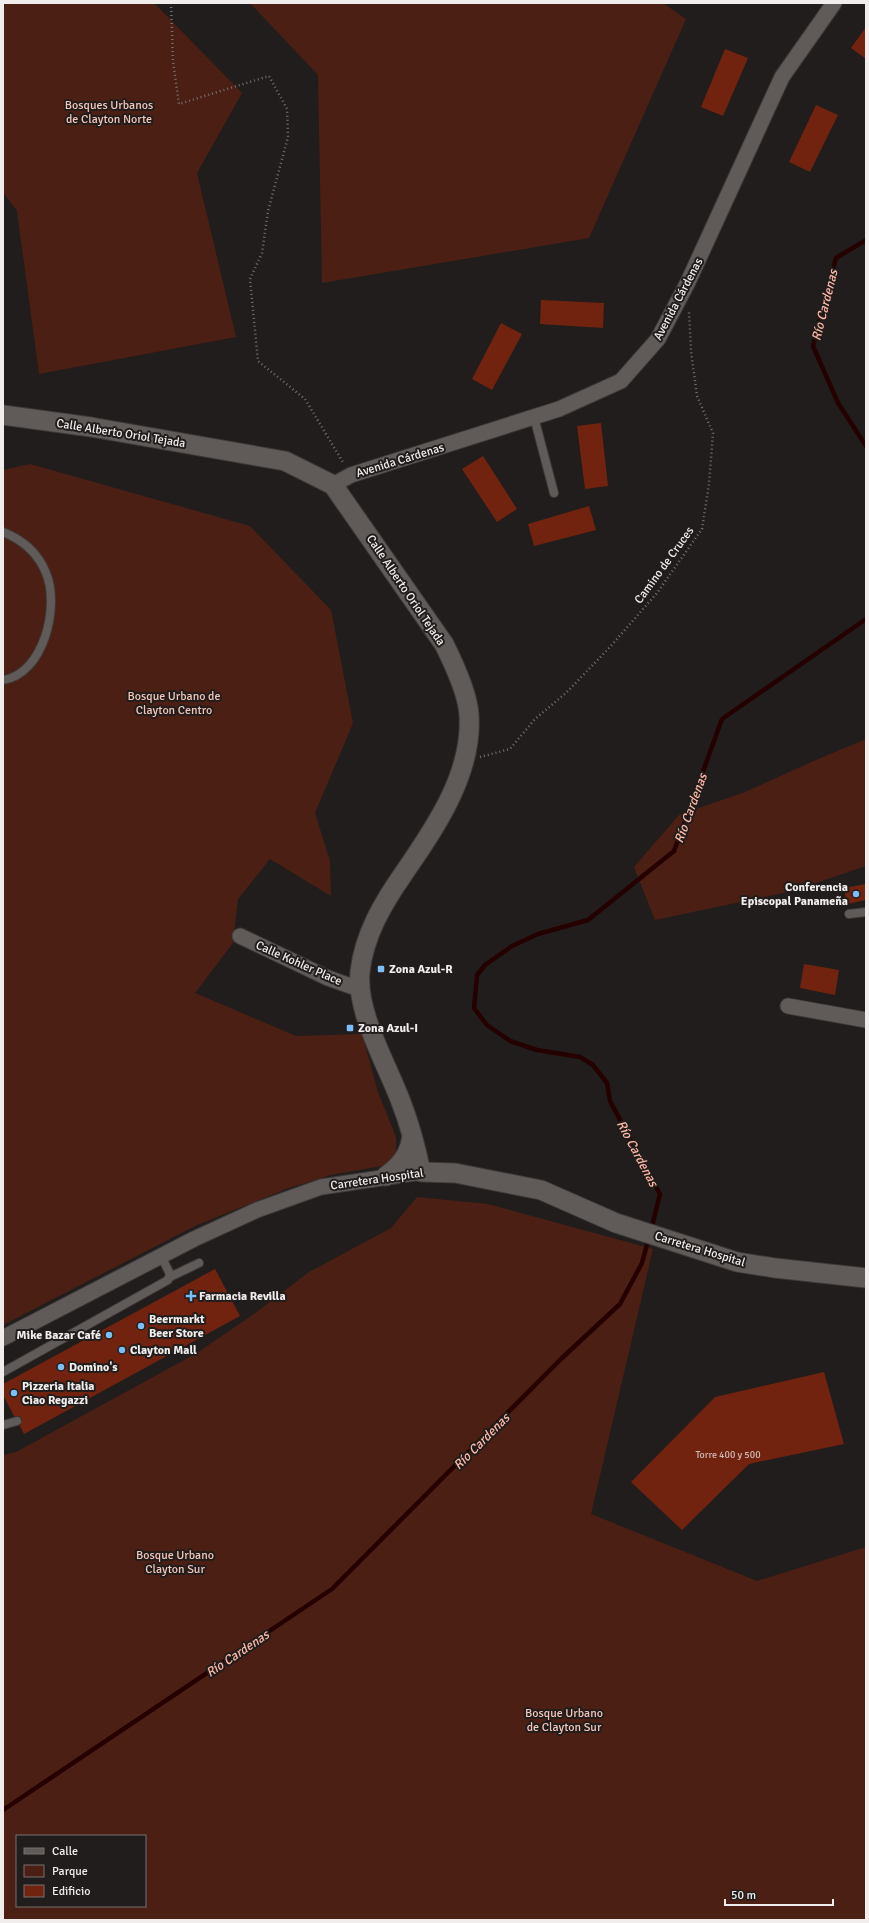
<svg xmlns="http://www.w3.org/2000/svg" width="869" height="1923" font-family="Signika,sans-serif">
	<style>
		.green { fill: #4c1f14; fill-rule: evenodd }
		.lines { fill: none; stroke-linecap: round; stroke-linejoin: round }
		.stream { stroke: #250000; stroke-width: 4.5 }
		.building { fill: #71230f }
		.service-casing { stroke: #3d3a39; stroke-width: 10 }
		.minor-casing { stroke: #3d3a39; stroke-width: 17 }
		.tertiary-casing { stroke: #3d3a39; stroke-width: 21 }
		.path { stroke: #747170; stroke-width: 2.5; stroke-dasharray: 1 3; stroke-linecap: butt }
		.service { stroke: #605b59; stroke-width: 8 }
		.minor { stroke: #605b59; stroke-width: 15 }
		.tertiary { stroke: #605b59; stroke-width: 19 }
		.poi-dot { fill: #7abff8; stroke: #211d1c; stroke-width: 1.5 }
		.labels { text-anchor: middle; stroke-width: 4; stroke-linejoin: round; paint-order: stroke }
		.number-label { font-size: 10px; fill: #d0bab5 }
		.park-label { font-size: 12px; fill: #f6c6b9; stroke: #211d1c }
		.street-label { font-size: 12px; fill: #f0edec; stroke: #211d1c }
		.poi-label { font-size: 12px; font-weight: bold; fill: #f0edec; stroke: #211d1c; text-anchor: start }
		.water-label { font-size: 13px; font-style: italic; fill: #ffb8a6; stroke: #211d1c }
	</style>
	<rect width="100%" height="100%" fill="#211d1c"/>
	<path class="green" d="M3,3H154L242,93L197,173L236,337L39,374L17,211L3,192Z
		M250,3H663L686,19L589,238L322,283L318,75Z
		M30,464L250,526L331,610L353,723L315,813L330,861L331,896L270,859L238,899L233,943L195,993L296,1036L362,1034L378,1092L396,1137V1155L387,1165L331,1175L286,1189L195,1226L3,1325V470Z
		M866,739V866L793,891L655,920L634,867L679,815L745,792L816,760Z
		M417,1197L488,1204L653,1249L591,1514L757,1581L866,1547V1920H3V1455L16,1452L197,1353L254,1314L309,1272L391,1228ZM17,1836H145V1906H17Z"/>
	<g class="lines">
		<path class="stream" d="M866,240L836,258L813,346L838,403L866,446
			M651,1230L660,1194L610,1101L607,1083L593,1065L580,1057L537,1050L510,1041L487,1025L474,1008L477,975L485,965L512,946L538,934L588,920L674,851L722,719L866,619
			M3,1810L332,1589L562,1358L620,1304L642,1263L649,1237"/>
	</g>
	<path class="building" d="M866,27V59L851,48Z
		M725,49L748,58L723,116L701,107Z
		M816,105L838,115L810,172L789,162Z
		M541,300L604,303L603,328L540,324Z
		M501,323L522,334L492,390L472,379Z
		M601,423L608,486L585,489L577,426Z
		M483,456L517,509L497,522L462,469Z
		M589,506L596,530L534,546L528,524Z
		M866,884V900L847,904L844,888Z
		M804,964L839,970L835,995L800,988Z
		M215,1269L240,1316L24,1434L20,1426L22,1419L19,1416H14L3,1395V1384Z
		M824,1372L844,1444L749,1464L682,1530L631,1482L715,1397Z"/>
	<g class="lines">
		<defs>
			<path id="service" d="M534,417L554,493
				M3,532C23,540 38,553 46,573C60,606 44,674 3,680
				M849,914L866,912
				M170,1277L199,1263
				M3,1372L168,1280L170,1274L161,1256
				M3,1425L17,1421"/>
			<path id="minor" d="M333,485L351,475L559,409L621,381L658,339L688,282L782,77L834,3
				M240,936L328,978L359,989
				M788,1006L866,1020
				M3,1338L194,1239L257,1210L321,1187L421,1172"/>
			<path id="tertiary" d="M3,415L91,427L285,461L333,485L444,644C453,662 468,695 469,715C473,773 435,828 404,873C383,903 364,935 360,972C356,1013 387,1064 401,1102C410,1125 416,1148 421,1172L455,1173L541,1190L616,1223L737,1262L775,1268L866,1278
				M386,1176C401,1165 410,1154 412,1135"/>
		</defs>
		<use href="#service" class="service-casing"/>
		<use href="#minor" class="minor-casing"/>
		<use href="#tertiary" class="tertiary-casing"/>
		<path class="path" d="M171,3L173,61L179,104L269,76L287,109L288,137L268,211L262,253L250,279L258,361L305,399L344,464
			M480,757L510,749L535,719L566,693L610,647L657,593L702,529L709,484L713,433L697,396L691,351L689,312"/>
		<use href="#service" class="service"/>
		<use href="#minor" class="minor"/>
		<use href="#tertiary" class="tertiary"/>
	</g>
	<g class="poi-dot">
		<circle cx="856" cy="894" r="4"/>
		<rect x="377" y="965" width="8" height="8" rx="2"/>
		<rect x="346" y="1024" width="8" height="8" rx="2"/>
		<path d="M189 1290h4v4h4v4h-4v4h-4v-4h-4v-4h4z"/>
		<circle cx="141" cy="1326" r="4"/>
		<circle cx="109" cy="1335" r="4"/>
		<circle cx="122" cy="1350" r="4"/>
		<circle cx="61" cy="1367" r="4"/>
		<circle cx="14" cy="1393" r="4"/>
	</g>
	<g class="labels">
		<g class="number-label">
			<text x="728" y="1458">Torre 400 y 500</text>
		</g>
		<g class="park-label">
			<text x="109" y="109">Bosques Urbanos<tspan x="109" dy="14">de Clayton Norte</tspan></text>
			<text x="174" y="700">Bosque Urbano de<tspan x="174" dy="14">Clayton Centro</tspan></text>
			<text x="175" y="1559">Bosque Urbano<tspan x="175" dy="14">Clayton Sur</tspan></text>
			<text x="564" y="1717">Bosque Urbano<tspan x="564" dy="14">de Clayton Sur</tspan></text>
		</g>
		<g class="street-label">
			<text transform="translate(678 299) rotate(-62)" y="4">Avenida Cárdenas</text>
			<text transform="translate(121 433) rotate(9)" y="4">Calle Alberto Oriol Tejada</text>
			<text transform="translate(400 460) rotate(-17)" y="4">Avenida Cárdenas</text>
			<text transform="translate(664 565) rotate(-54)" y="4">Camino de Cruces</text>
			<text transform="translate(406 590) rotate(56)" y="4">Calle Alberto Oriol Tejada</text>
			<text transform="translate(299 963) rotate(24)" y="4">Calle Kohler Place</text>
			<text transform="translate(377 1179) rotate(-8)" y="4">Carretera Hospital</text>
			<text transform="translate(700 1249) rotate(17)" y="4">Carretera Hospital</text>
		</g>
		<g class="poi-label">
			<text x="848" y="891" text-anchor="end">Conferencia<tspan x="848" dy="14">Episcopal Panameña</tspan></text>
			<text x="389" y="973">Zona Azul-R</text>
			<text x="358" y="1032">Zona Azul-I</text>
			<text x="199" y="1300">Farmacia Revilla</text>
			<text x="149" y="1323">Beermarkt<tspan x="149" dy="14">Beer Store</tspan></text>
			<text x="101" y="1339" text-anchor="end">Mike Bazar Café</text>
			<text x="130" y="1354">Clayton Mall</text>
			<text x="69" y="1371">Domino's</text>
			<text x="22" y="1390">Pizzeria Italia<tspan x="22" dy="14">Ciao Regazzi</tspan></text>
		</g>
		<g class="water-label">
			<text transform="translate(824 305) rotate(-76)" y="5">Río Cardenas</text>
			<text transform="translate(690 808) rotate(-70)" y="5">Río Cardenas</text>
			<text transform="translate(638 1153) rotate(62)" y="5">Río Cardenas</text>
			<text transform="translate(481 1441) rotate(-45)" y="5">Río Cardenas</text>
			<text transform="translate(237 1653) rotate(-34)" y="5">Río Cardenas</text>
		</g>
	</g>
	<rect width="869" height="1923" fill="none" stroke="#f0edec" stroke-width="8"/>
	<rect x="16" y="1835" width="130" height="72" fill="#211d1c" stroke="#74706f"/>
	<rect x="24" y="1848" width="20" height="6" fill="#605b59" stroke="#74706f"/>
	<text x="52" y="1855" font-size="12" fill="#f0edec">Calle</text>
	<rect x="24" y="1865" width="20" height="12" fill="#4c1f14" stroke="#74706f"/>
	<text x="52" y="1875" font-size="12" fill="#f0edec">Parque</text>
	<rect x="24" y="1885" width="20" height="12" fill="#71230f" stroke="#74706f"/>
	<text x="52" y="1895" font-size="12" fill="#f0edec">Edificio</text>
	<path d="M725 1899v6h108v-6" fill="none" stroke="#f0edec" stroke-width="2"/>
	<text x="731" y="1899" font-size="12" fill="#f0edec" stroke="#211d1c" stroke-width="3" paint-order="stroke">50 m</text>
</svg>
